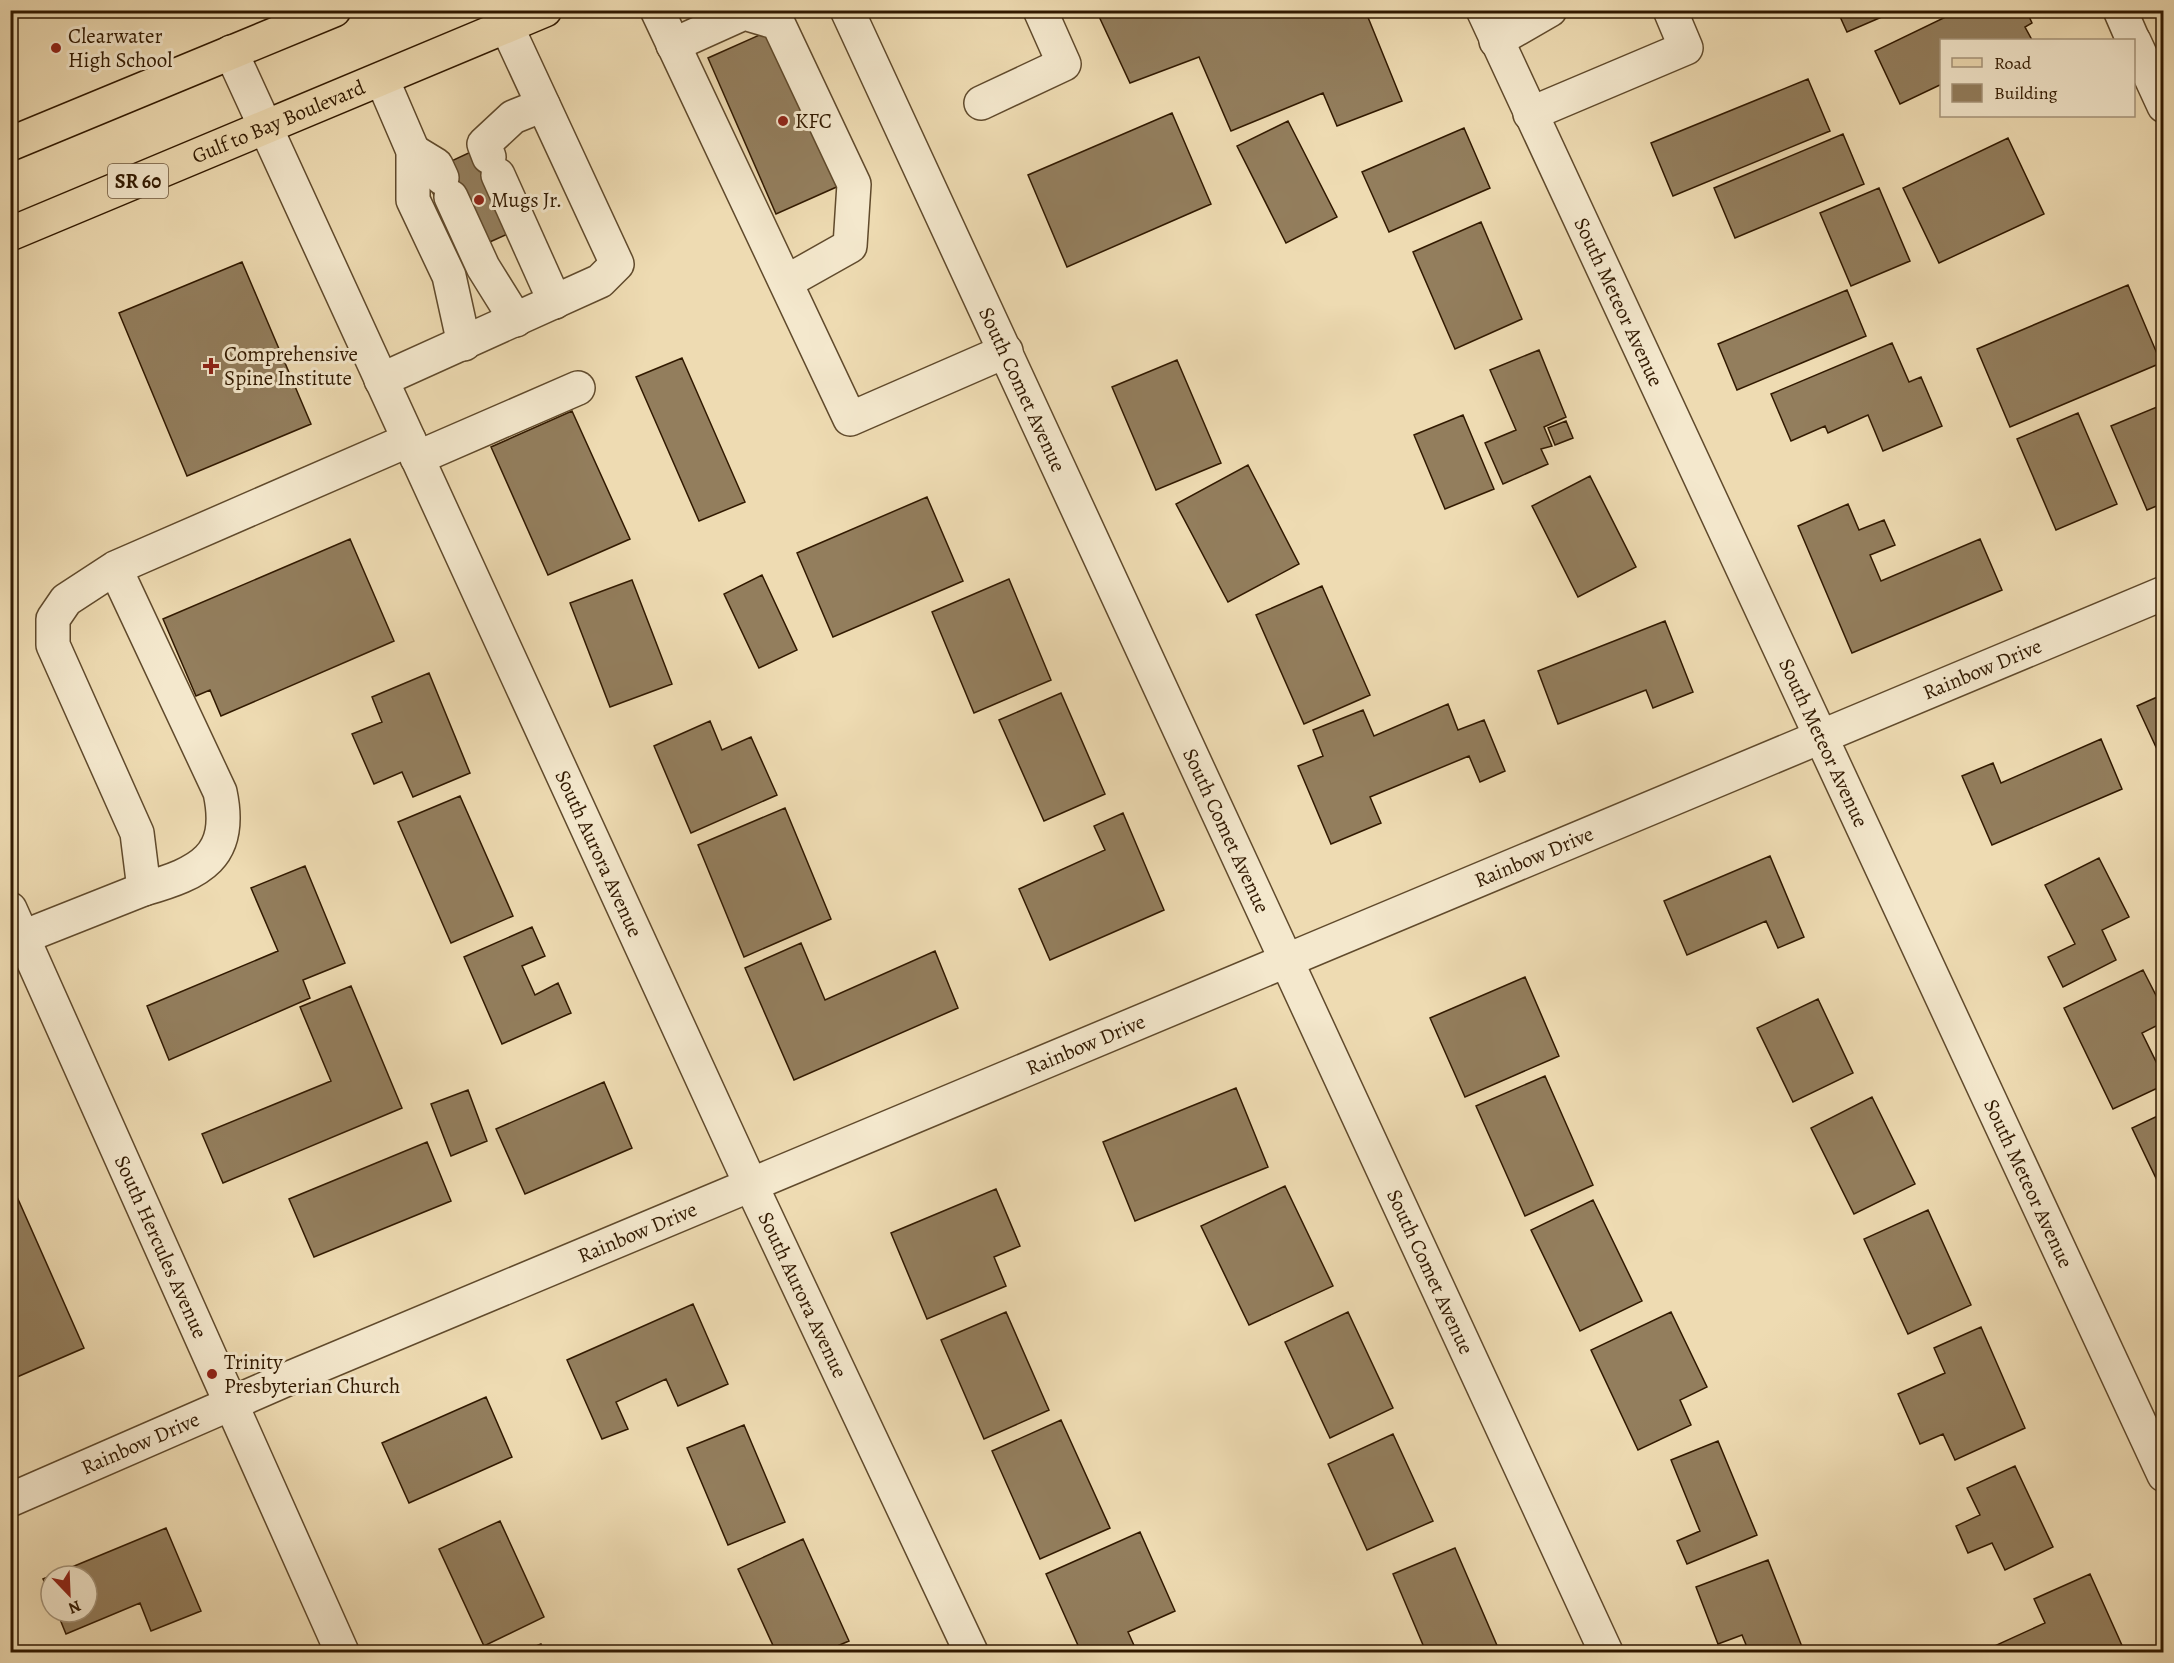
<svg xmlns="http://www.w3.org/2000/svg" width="2174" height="1663" font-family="Alegreya,serif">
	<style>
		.building { fill: #937e5d; stroke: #311900; stroke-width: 1.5 }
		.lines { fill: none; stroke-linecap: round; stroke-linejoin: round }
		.minor-casing { stroke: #604a2c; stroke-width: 36 }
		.major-casing { stroke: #311900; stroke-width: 36 }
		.minor { stroke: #f4e8cd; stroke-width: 33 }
		.major { stroke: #eedbb2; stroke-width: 33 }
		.poi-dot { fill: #8f2418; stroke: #f4e8cd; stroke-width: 2 }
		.labels { text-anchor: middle; stroke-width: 6; stroke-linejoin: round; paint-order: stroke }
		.shield { fill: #f4e8cd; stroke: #6c573e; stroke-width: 1.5 }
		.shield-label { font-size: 20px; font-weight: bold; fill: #311900 }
		.poi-label { font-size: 21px; fill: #311900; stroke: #f4e8cd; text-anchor: start }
		.street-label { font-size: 21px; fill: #311900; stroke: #f4e8cd }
	</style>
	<rect width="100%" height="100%" fill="#eedbb2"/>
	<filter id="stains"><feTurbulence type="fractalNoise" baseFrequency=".00333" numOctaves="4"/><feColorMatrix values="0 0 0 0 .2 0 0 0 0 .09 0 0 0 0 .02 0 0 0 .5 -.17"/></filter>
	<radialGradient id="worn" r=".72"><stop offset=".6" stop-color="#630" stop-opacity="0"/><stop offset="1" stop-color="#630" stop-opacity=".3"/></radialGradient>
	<path class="building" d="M1096,10H1365L1402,101L1337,126L1323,93L1231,131L1199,57L1130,83Z
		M1837,10H1898L1847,32Z
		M1960,10H2026L2032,23L2025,27L2032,40H1942V84L1900,104L1875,51Z
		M773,29L841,185L776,214L708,58Z
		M1808,79L1830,131L1673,196L1651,143Z
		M1172,113L1211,204L1067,267L1028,175Z
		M1288,121L1337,217L1286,243L1237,146Z
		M1464,128L1490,188L1389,232L1362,172Z
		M1843,134L1864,184L1735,238L1714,188Z
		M2008,138L2044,214L1939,263L1903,188Z
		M475,150L502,152L510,170V233L483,245L437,202L429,184L447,163Z
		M1879,188L1910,261L1851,286L1820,213Z
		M1481,222L1522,319L1455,349L1413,252Z
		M242,262L311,424L187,476L119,313Z
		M2128,285L2161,363L2010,427L1977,349Z
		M1847,290L1866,336L1737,390L1718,344Z
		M1892,343L1909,382L1921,377L1942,426L1883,451L1868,415L1828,433L1825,426L1791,441L1771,394Z
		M1539,350L1566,417L1544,427L1552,446L1541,449L1548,464L1503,484L1485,443L1516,430L1490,370Z
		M682,358L745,502L699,521L636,377Z
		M1177,360L1221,463L1156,490L1112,387Z
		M2164,404V503L2147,510L2111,426Z
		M572,411L630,539L548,575L491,447Z
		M2078,413L2117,504L2056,530L2017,439Z
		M1463,415L1494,489L1445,509L1414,435Z
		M1566,421L1573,438L1555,445L1548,428Z
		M1248,465L1299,564L1228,602L1176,504Z
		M1590,476L1636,567L1578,597L1532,506Z
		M927,497L963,581L833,637L797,553Z
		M1848,504L1859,530L1884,520L1895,545L1870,555L1881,581L1980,539L2002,590L1852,653L1798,526Z
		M350,539L394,641L221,716L210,690L196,696L163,619Z
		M762,575L797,650L759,668L724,594Z
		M1009,579L1051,680L974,713L932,612Z
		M632,580L672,684L610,707L570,603Z
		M1322,586L1370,695L1304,724L1256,615Z
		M1665,621L1693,692L1653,708L1646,690L1558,724L1538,671Z
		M429,673L470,773L413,797L402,772L374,784L352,734L382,722L372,697Z
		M1061,693L1105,794L1044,821L999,720Z
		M2164,694V756L2161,758L2137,706Z
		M1448,704L1458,730L1484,720L1505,771L1480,782L1469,756L1370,797L1381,823L1331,844L1298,766L1323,756L1313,730L1363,710L1374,736Z
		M710,721L722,750L751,737L777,795L691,833L654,746Z
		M2101,739L2122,789L1992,845L1962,776L1993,763L2001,783Z
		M460,796L513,916L451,943L398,822Z
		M785,808L831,919L744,957L698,845Z
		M1123,813L1164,910L1050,960L1019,889L1105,850L1094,826Z
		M1770,856L1804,937L1778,948L1766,921L1687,955L1664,901Z
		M2099,858L2129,917L2102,930L2116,960L2063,987L2048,957L2075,944L2045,885Z
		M305,866L345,963L303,980L310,998L169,1060L147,1006L278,951L251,888Z
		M532,927L545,956L522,966L535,995L558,983L571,1013L502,1044L464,957Z
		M801,943L825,1000L935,951L958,1008L794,1080L745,968Z
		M2143,970L2164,1011V1022L2142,1033L2164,1078V1085L2113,1109L2064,1008Z
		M1525,977L1559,1056L1465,1097L1430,1018Z
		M351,986L402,1108L223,1183L202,1134L331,1081L300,1007Z
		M1818,999L1853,1073L1793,1102L1757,1028Z
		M1545,1076L1593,1185L1525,1216L1476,1106Z
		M604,1082L632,1148L525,1194L496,1129Z
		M1236,1088L1268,1167L1135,1221L1103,1142Z
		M468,1090L487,1141L451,1156L431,1104Z
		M1872,1097L1915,1184L1854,1214L1811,1128Z
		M2164,1113V1195L2132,1128Z
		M427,1142L451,1201L314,1257L289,1199Z
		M10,1181L84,1348L10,1380Z
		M1285,1186L1333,1286L1249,1325L1201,1226Z
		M996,1189L1020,1246L994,1257L1006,1286L927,1319L891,1233Z
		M1593,1200L1642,1301L1580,1331L1531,1230Z
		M1928,1210L1971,1305L1908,1334L1864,1239Z
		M693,1304L728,1384L678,1406L666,1379L616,1402L628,1429L602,1439L567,1360Z
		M1006,1312L1049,1410L984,1439L941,1340Z
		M1348,1312L1393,1408L1330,1438L1285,1342Z
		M1671,1312L1707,1387L1680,1400L1691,1425L1638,1450L1591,1350Z
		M1981,1327L2025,1428L1955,1460L1943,1434L1920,1444L1898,1394L1945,1373L1934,1348Z
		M486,1397L512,1457L409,1503L382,1443Z
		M1061,1420L1110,1528L1040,1559L992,1451Z
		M744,1425L785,1522L728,1545L687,1448Z
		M1393,1434L1433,1521L1367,1550L1328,1464Z
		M1718,1441L1757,1535L1687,1564L1677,1541L1700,1531L1671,1460Z
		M2015,1466L2053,1547L2005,1570L1992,1543L1968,1553L1956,1526L1980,1515L1967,1488Z
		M500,1521L544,1617L484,1646L439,1549Z
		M166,1528L201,1611L151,1631L140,1603L66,1634L57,1612H87V1576H51V1597L43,1579Z
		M1140,1532L1175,1611L1128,1632L1137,1652H1081L1046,1574Z
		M803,1539L849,1641L823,1652H776L738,1569Z
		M1455,1548L1499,1650L1492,1652H1426L1393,1574Z
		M1768,1560L1804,1652H1749L1742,1635L1718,1644L1696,1587Z
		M2090,1574L2125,1652H1992L1990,1648L2045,1623L2034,1599Z
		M541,1644L545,1652H521Z"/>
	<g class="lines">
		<defs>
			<g id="minor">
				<path d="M657,10L850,419L1006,351"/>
				<path id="s1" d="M847,10L1606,1652"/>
				<path id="s2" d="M1483,10L2164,1475"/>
				<path d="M2120,10L2133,40"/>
				<path d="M1496,41L1550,10"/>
				<path d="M2134,41L2164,106"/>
				<path d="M673,45L744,13L778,23L854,184L850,246L786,282"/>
				<path id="s3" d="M231,52L751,1185L971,1652"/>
				<path d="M382,79L413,151V200L449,276L464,344"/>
				<path d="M981,103L1064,64L1040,10"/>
				<path d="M1530,114L1686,48L1670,10"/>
				<path d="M413,151L436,165L442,178"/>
				<path d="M489,157L484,144L513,117L543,105"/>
				<path d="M498,175L555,302"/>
				<path d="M451,197L483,267L516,320"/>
				<path d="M381,380L600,281L617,264L507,27"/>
				<path d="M417,458L578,388"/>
				<path d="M115,568L220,792C234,857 200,873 144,889L137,833L53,645V619L66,600L115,568L409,440"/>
				<path id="s4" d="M10,909L342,1652"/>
				<path d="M23,937L144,889"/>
				<path id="s5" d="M10,1500L292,1377L2164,593"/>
			</g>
			<g id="major">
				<path d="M10,144L334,10"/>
				<path id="s6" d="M10,234L545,10"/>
			</g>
		</defs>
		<use href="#minor" class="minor-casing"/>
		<use href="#major" class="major-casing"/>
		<use href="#minor" class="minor"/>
		<use href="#major" class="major"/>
	</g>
	<g class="poi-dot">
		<circle cx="56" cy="48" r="6"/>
		<circle cx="783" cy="121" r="6"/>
		<circle cx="479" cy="200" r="6"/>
		<path d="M208 357h6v6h6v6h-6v6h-6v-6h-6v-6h6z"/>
		<circle cx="212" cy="1374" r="6"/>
	</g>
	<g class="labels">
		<rect class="shield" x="108" y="164" width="60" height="34" rx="4.5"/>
		<g class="shield-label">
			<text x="138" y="188">SR 60</text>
		</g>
		<g class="poi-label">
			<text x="68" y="43">Clearwater<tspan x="68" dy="24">High School</tspan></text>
			<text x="795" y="128">KFC</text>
			<text x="491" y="207">Mugs Jr.</text>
			<text x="224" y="361">Comprehensive<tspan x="224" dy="24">Spine Institute</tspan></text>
			<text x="224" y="1369">Trinity<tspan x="224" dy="24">Presbyterian Church</tspan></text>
		</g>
		<g class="street-label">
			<text dy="7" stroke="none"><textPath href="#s6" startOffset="291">Gulf to Bay Boulevard</textPath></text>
			<text dy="7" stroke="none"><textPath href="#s2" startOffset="322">South Meteor Avenue</textPath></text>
			<text dy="7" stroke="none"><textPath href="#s1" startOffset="418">South Comet Avenue</textPath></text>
			<text dy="7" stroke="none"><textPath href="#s5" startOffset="2140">Rainbow Drive</textPath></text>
			<text dy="7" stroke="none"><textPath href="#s2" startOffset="808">South Meteor Avenue</textPath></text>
			<text dy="7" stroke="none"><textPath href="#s1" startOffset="904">South Comet Avenue</textPath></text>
			<text dy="7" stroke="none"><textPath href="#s3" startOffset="882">South Aurora Avenue</textPath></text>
			<text dy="7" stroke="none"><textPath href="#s5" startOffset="1654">Rainbow Drive</textPath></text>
			<text dy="7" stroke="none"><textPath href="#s5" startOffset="1168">Rainbow Drive</textPath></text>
			<text dy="7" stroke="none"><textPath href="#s2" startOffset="1294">South Meteor Avenue</textPath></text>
			<text dy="7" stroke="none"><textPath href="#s5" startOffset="682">Rainbow Drive</textPath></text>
			<text dy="7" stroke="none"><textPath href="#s4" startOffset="370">South Hercules Avenue</textPath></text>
			<text dy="7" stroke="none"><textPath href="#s1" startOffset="1390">South Comet Avenue</textPath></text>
			<text dy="7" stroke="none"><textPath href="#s3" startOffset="1368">South Aurora Avenue</textPath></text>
			<text dy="7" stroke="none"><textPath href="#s5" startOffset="142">Rainbow Drive</textPath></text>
		</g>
	</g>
	<rect width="2174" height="1663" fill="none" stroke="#eedbb2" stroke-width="36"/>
	<rect x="12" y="12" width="2150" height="1639" fill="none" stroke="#311900" stroke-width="3"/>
	<rect x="18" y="18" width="2138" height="1627" fill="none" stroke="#311900" stroke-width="1.5"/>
	<rect x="1940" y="39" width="195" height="78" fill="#f4e8cd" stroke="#a6957b" stroke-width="1.5"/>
	<rect x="1952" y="58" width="30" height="9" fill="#eedbb2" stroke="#a6957b" stroke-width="1.5"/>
	<text x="1994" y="69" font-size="18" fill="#311900">Road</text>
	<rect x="1952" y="84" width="30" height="18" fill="#937e5d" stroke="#a6957b" stroke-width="1.5"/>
	<text x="1994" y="99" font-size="18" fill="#311900">Building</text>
	<g transform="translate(69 1594) rotate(157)"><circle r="28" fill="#f4e8cd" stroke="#a6957b" stroke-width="1.5"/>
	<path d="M0-4.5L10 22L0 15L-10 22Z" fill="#8f2418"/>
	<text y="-9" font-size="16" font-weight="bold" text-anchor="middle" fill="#311900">N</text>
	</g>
	<rect width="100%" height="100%" filter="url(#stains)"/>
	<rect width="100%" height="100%" fill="url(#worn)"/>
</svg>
